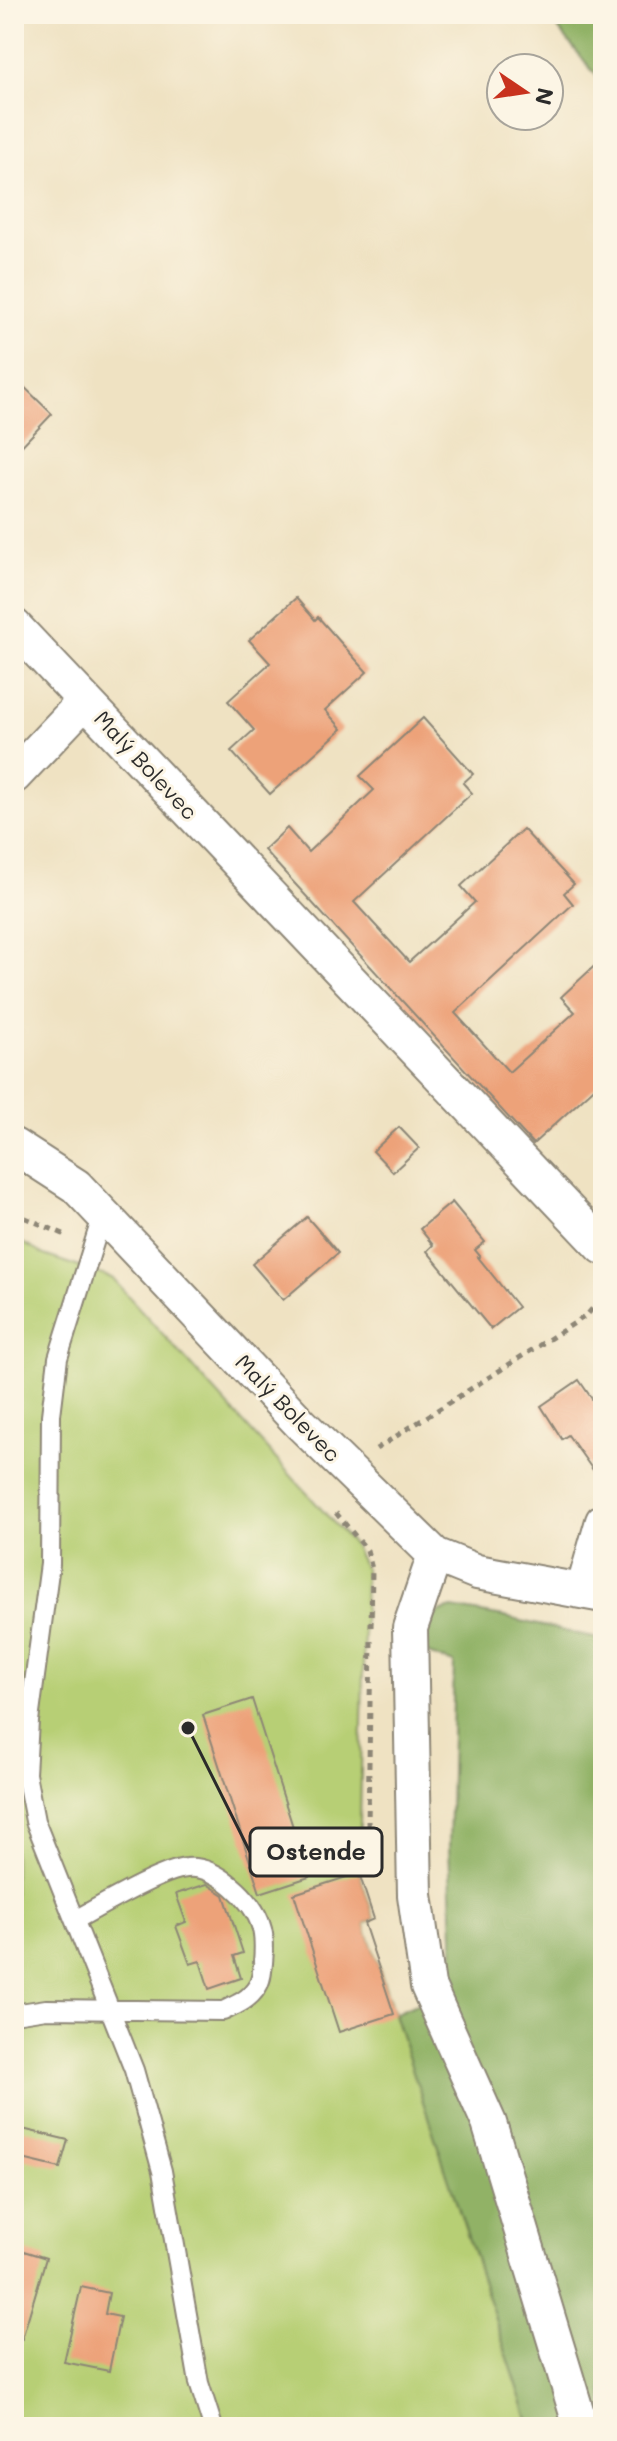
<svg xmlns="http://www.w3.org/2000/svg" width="617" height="2441" font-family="Mali,sans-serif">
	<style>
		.green { fill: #b7cf74; stroke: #717d50; stroke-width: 2 }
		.forest { fill: #91b266; stroke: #5e6e48; stroke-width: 2 }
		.building { fill: #eda279 }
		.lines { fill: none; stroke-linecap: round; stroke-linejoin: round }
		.service-casing { stroke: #8d8676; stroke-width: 22 }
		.minor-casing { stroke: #8d8676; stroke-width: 38 }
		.path { stroke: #8d8676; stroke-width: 5; stroke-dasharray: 6 6; stroke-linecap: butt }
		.service { stroke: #fff; stroke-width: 18 }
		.minor { stroke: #fff; stroke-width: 34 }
		.labels { text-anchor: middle; stroke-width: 6; stroke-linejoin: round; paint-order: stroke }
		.street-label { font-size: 22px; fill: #2b2b2b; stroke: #fcf5e5 }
		.leader { fill: none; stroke: #2b2b2b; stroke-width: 3 }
		.callout-dot { fill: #2b2b2b; stroke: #fcf5e5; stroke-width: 3 }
		.callout { fill: #fcf5e5; stroke: #2b2b2b; stroke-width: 3 }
		.callout-label { font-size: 24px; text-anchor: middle; font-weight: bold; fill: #2b2b2b }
	</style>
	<rect width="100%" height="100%" fill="#fcf5e5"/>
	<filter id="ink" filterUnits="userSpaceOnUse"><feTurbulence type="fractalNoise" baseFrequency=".0125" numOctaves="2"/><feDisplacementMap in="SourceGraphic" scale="16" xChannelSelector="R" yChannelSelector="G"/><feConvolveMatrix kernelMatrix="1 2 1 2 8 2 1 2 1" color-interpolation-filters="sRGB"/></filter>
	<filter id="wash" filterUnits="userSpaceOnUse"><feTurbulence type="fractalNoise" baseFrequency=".006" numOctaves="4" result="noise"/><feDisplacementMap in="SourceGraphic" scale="32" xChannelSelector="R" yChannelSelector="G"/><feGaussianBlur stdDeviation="1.8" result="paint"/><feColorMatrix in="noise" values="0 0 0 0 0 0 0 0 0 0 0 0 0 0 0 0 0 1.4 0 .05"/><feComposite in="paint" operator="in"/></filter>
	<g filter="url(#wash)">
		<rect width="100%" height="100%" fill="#efe2c2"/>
		<path class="green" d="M14,1238L44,1255L112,1278L353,1544L365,1570L359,1873L374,1919L364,1923L531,2427H14Z"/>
		<path class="forest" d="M550,14H603V84L549,17Z
			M452,1608L504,1617L603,1640V2427H531L394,2014L453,1987V1936L449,1848L454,1663L425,1653L426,1623L439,1612Z"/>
		<g id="blocks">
			<path class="building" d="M14,377L52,414L14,454Z
				M296,598L315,620L318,617L367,672L325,710L342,729L270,794L231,751L254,730L228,701L270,663L249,640Z
				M423,718L473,774L463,783L472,793L354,902L409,962L475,902L461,886L523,829L574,884L564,893L573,904L455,1013L509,1072L575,1012L561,997L603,958V1080L533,1144L264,850L287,828L308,852L374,790L360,776Z
				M399,1127L419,1148L393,1172L373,1151Z
				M452,1202L485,1242L475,1250L480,1256L478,1257L518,1307L491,1329L427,1251L433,1245L420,1229Z
				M307,1217L338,1253L283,1300L252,1264Z
				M579,1380L603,1415V1484L568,1435L562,1439L541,1406Z
				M252,1699L309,1877L260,1893L203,1715Z
				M359,1873L374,1919L364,1923L394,2014L339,2032L294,1894Z
				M207,1884L224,1895L243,1953L234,1956L241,1978L209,1989L200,1961L190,1964L176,1926L186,1922L176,1894Z
				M14,2127L68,2140L60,2168L14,2157Z
				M14,2248L46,2258L22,2339L14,2338Z
				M81,2287L109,2293L105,2314L120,2317L109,2371L64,2362Z"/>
		</g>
	</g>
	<g filter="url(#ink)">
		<use href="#blocks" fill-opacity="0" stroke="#8d8676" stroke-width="2"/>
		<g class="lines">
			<defs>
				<path id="service" d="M103,1214L58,1358L51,1415L50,1564L29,1721L26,1774L35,1821L134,2070L162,2171L199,2383L213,2427
					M14,2014L46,2009L223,2011C236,2005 249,2000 257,1987C262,1980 262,1971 263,1963C264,1951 265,1937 261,1926C254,1900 216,1865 187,1868C161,1870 101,1906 75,1920"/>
				<path id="minor" d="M14,626L603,1247
					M14,776L85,701
					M14,1146L76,1186L301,1424L435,1555L477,1572L603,1595
					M435,1555L410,1628L415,1895L428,1986L489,2123L581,2427
					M583,1591L603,1521"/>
			</defs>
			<use href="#service" class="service-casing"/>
			<use href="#minor" class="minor-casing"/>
			<path class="path" d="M14,1213L68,1236
				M376,1449L587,1315L603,1296
				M336,1513L367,1550L372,1569L371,1627
				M371,1641L368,1825L377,1841"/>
			<use href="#service" class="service"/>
			<use href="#minor" class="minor"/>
		</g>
	</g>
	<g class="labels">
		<g class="street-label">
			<text transform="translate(146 765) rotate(47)" y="8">Malý Bolevec</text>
			<text transform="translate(288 1408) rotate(46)" y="8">Malý Bolevec</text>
		</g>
	</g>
	<path class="leader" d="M188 1728L250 1852"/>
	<circle class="callout-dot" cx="188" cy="1728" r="8"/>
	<rect class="callout" x="250" y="1828" width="132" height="48" rx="8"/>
	<g class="callout-label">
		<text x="316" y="1860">Ostende</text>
	</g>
	<rect width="617" height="2441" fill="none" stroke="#fcf5e5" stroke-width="48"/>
	<g transform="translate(525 92) rotate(103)"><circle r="38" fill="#fcf5e5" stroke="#a8a49b" stroke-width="2"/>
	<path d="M0-6L14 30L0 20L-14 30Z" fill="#c8321e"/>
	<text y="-12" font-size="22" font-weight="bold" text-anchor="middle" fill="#2b2b2b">N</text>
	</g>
</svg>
